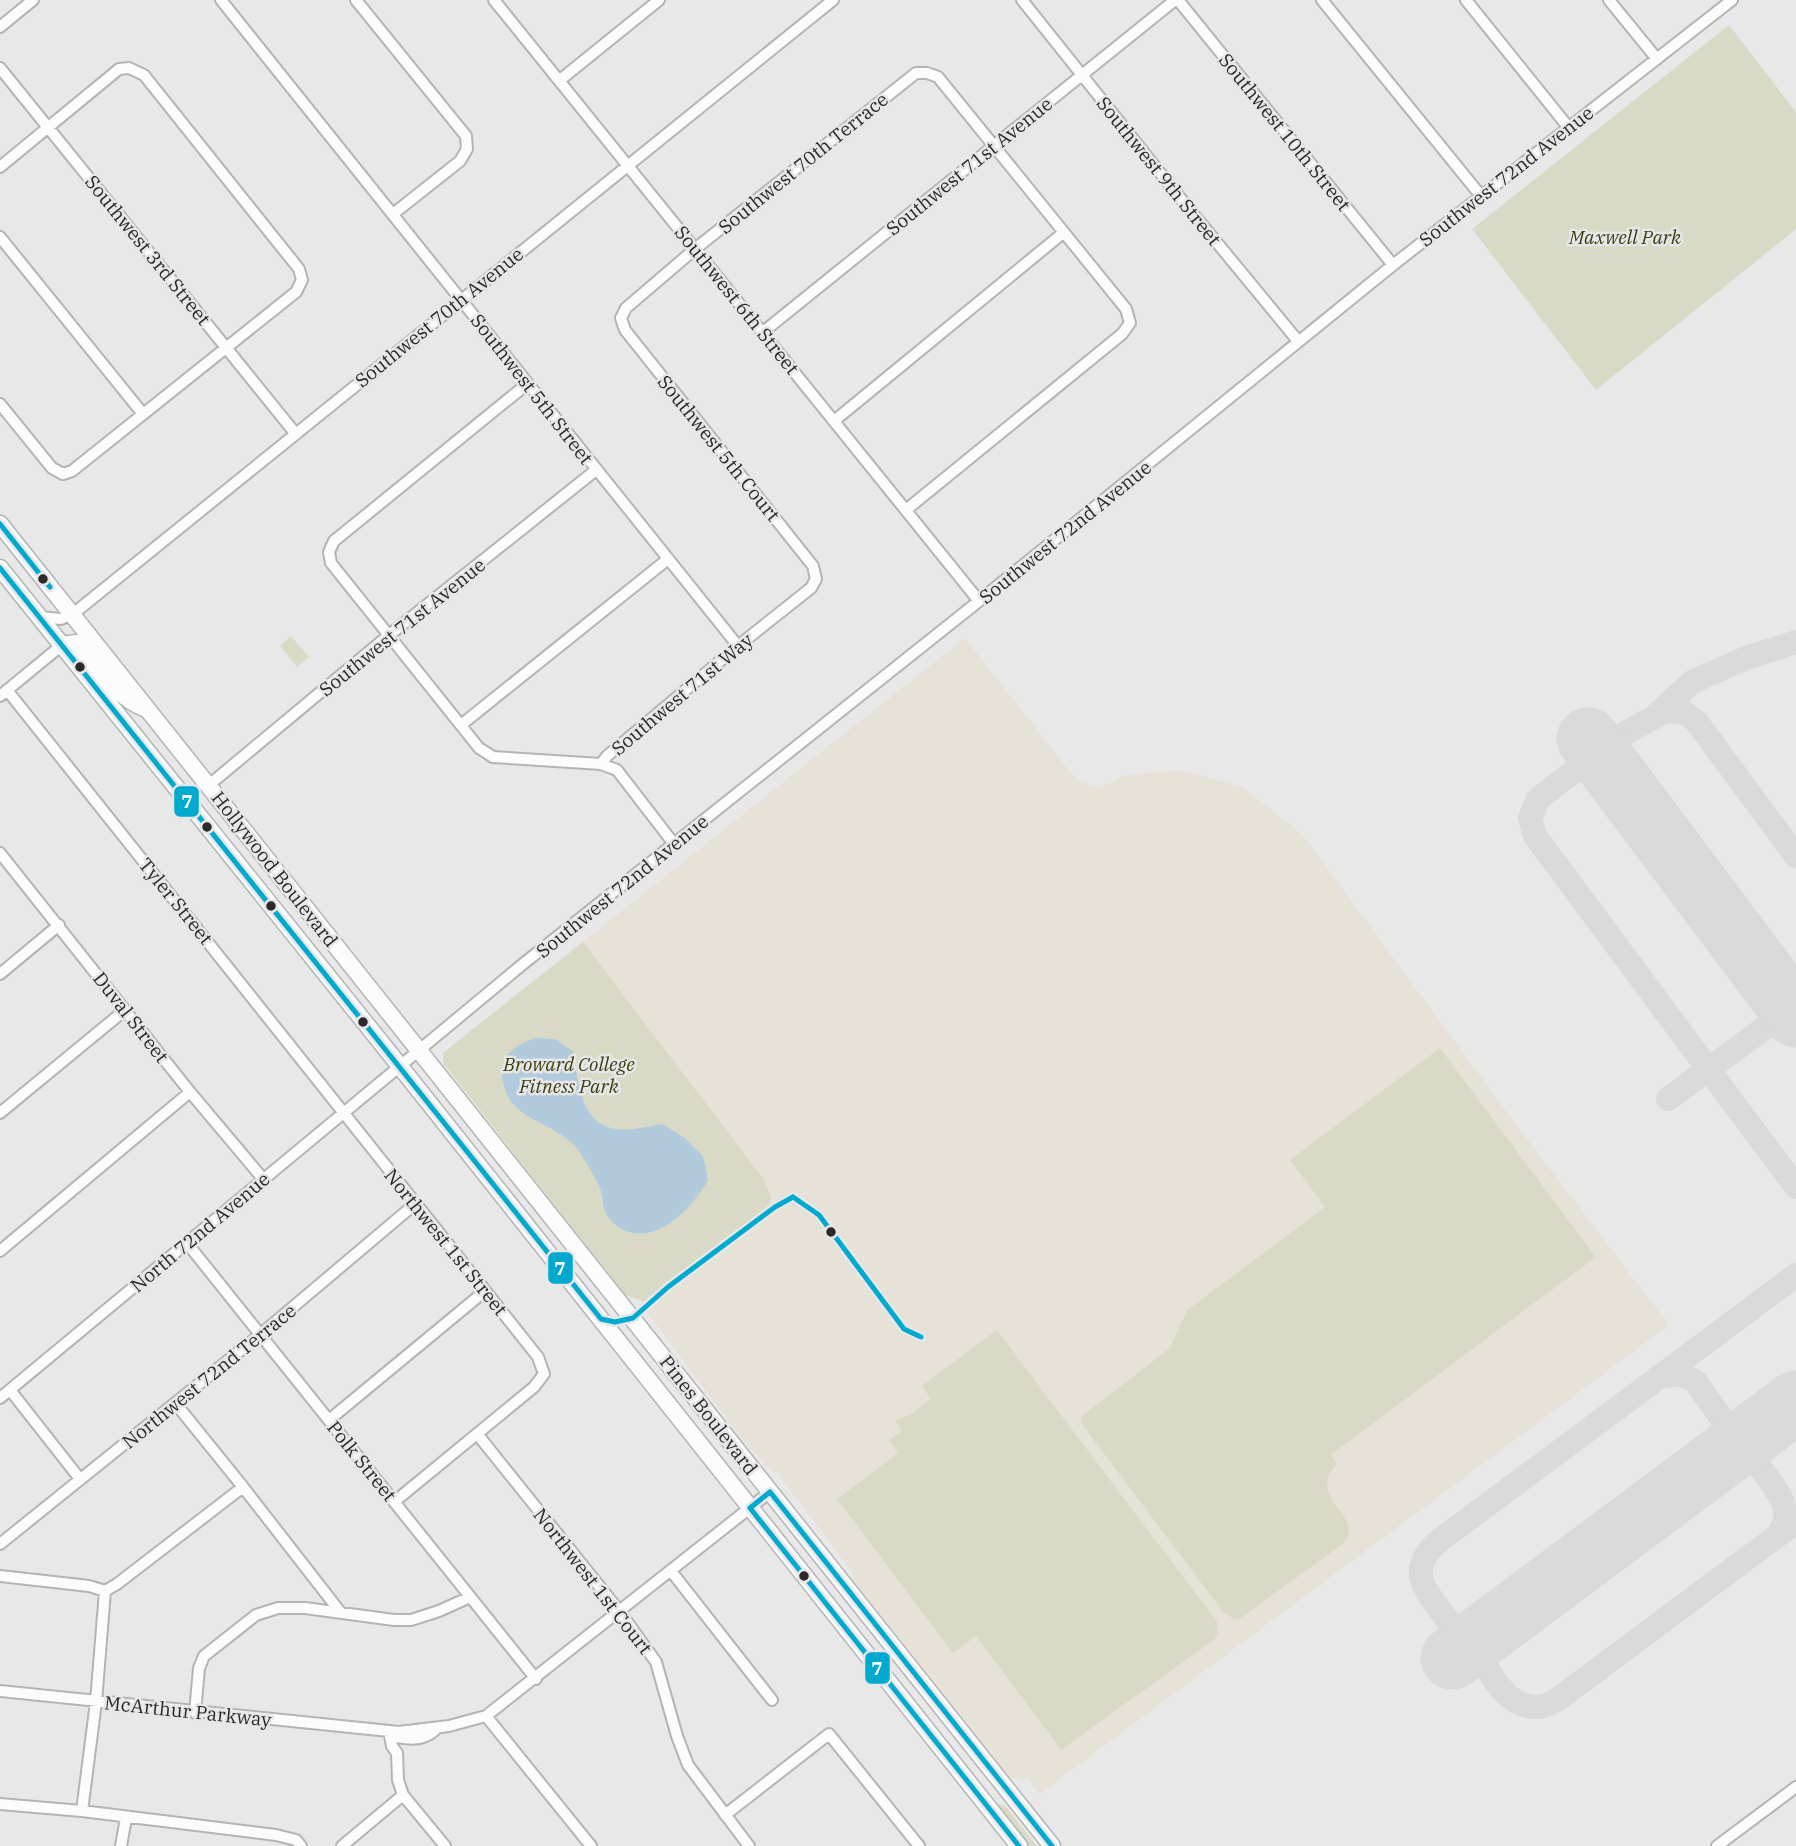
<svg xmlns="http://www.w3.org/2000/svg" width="1796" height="1846" font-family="'IBM Plex Serif',serif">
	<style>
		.education { fill: #e7e2d7 }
		.green { fill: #d8dac5 }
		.water { fill: #b1cbdd }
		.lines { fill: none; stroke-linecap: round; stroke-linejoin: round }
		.taxiway { stroke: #dadada; stroke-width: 24 }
		.runway { stroke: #dadada; stroke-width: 63 }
		.minor-casing { stroke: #b4b4b4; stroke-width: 14 }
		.highway-casing { stroke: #b4b4b4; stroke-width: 19 }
		.minor { stroke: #fcfcfc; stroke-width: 10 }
		.highway { stroke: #fcfcfc; stroke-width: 16 }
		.bus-1-casing { stroke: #e7e7ea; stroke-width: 10 }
		.bus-1 { stroke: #00a9ce; stroke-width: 5 }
		.bus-dot { fill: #2a2a2b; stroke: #e7e7ea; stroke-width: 2.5 }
		.labels { text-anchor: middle; stroke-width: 5; stroke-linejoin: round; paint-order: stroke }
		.street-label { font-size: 19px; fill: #2a2a2b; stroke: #e7e7ea }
		.park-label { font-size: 19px; font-style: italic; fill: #3d3e0e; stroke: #e7e7ea }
		.line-badge { stroke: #e7e7ea; stroke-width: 2.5 }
		.badge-label { font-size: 19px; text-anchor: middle; font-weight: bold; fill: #fff }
	</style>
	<rect width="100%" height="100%" fill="#e8e8e9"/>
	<path class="education" d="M965,638L1077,781L1099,788L1127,775L1180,770L1242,787L1302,834L1514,1122L1669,1325L1039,1794L1027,1777L1021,1781L1018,1778H1010L859,1587L850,1569L778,1474L765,1465L736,1431L650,1316L641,1301L632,1299L624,1293L443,1064V1053Z"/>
	<path class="green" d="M1729,25L1796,112V229L1596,390L1472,229Z
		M291,636L309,657L297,667L280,646Z
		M583,942L765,1181L771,1198L766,1210L644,1301L626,1295L444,1064L443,1053Z
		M1440,1048L1596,1257L1331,1455L1337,1464C1304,1499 1366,1514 1344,1543L1242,1617L1234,1619L1224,1613L1084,1427L1081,1423L1082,1416L1170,1348L1187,1310L1325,1207L1290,1160Z
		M997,1330L1217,1622L1218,1631L1215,1639L1061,1750L976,1636L953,1653L837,1499L898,1453L889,1440L902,1431L895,1421L913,1413L931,1399L922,1386Z
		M993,1803L1005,1806L1037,1846H1027Z"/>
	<path class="water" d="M535,1038L555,1039L573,1051C577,1075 580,1118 608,1127C625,1133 645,1127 662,1124L685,1138L703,1156L708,1180C691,1211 647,1256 611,1221C602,1212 604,1202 601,1191C598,1181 581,1152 574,1145C545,1117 506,1121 502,1074C501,1054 518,1044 535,1038Z"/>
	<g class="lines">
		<path class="taxiway" d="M1657,714L1692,682L1746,658L1796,642
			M1796,856L1696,721L1683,712L1666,711L1625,733L1603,758L1577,769L1538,799L1530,818L1535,836L1796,1187
			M1765,1027C1777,1015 1779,1004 1776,988
			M1668,1099L1770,1024L1784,1021L1796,1024
			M1796,1275L1435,1544C1413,1567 1419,1583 1437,1606C1442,1612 1447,1621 1454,1627C1460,1632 1472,1635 1476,1641C1481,1648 1482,1659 1486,1666C1501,1694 1527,1721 1558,1699L1796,1522
			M1658,1377L1679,1374L1695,1381L1727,1426L1729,1439L1721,1458
			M1721,1458C1730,1455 1740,1454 1749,1458C1757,1462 1762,1471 1768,1478C1783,1498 1794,1515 1776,1537
			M1761,1469C1752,1454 1753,1441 1763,1427"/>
		<path class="runway" d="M1588,739L1796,1016
			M1452,1658L1796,1402"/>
		<defs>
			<path id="minor" d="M221,0L738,646
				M356,0L466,136L467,149L460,161L393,214
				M494,0L979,601
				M1022,0L1181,199L1298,341
				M1178,0L1393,265
				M1322,0L1481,196
				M1466,0L1569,128
				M1609,0L1657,59
				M0,27L33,0
				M0,68L295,433
				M560,80L659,0
				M0,167L119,69L129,68L144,75L299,269L302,280L296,292L72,471L63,474L52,468L0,404
				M0,237L143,414
				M763,332L1175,0
				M527,384L334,541L329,552L331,563L479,748L493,757L601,764L607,756L738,646L811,588L816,579L813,566L625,330L621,318L626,308L695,249L916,73H927L938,77L1126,309L1130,323L1122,334L906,510
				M834,421L1063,233
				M39,617L61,619L73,614L833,0
				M7,690L538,1357L544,1374L534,1387L394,1502
				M0,696L62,645
				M461,725L668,559
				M601,764L617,770L674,844
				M209,785L388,636L596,470
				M0,853L190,1092L264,1180
				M0,974L59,925
				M0,1113L125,1010
				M187,1243L536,1679
				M0,1251L190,1092
				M10,1390L80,1479
				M0,1398L523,964L979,601L1393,265L1732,0
				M176,1404L243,1487L341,1613
				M329,1420L485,1291
				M478,1435L620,1612L656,1662L677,1736L688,1765L749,1846
				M0,1544L261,1334L415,1204
				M671,1571L772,1700
				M0,1576L89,1586L105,1591
				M105,1591L117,1584L243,1487
				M0,1691L399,1732L449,1726L486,1716L770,1492
				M195,1713L199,1668L204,1656L256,1615L278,1608H305L394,1620H411L439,1611L470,1597
				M486,1716L591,1846
				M391,1736C407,1739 422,1742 435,1730
				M403,1795L445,1846
				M0,1804L82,1811L276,1835L296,1840L301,1846
				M82,1811L96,1702L105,1591
				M725,1815L829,1734L919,1846
				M121,1846L126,1818
				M342,1846L403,1795L398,1780L397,1753L392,1746L389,1731
				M1717,1846L1796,1787"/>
			<path id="highway" d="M0,524L1052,1846
				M0,568L387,1050L1019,1846
				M62,645L76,643C99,664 114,697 144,708"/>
		</defs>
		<use href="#minor" class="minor-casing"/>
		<use href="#highway" class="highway-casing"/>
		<use href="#minor" class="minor"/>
		<use href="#highway" class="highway"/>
		<defs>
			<path id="bus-1" d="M0,524L50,587
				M0,568L601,1319L615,1322L633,1318L668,1287L775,1207L793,1197
				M793,1197L819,1215L904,1329L921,1337
				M1019,1846L750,1508L770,1492L1052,1846"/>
		</defs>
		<use href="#bus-1" class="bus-1-casing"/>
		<use href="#bus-1" class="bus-1"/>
	</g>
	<g class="bus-dot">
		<circle cx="43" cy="579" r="6"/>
		<circle cx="80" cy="667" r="6"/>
		<circle cx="207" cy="827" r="6"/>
		<circle cx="271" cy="906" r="6"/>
		<circle cx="363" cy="1022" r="6"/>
		<circle cx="831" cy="1232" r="6"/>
		<circle cx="804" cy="1576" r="6"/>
	</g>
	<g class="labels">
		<g class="street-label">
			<text transform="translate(1285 132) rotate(51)" y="7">Southwest 10th Street</text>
			<text transform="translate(803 163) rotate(-39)" y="7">Southwest 70th Terrace</text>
			<text transform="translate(969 166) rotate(-39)" y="7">Southwest 71st Avenue</text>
			<text transform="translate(1159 171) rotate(51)" y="7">Southwest 9th Street</text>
			<text transform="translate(1506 176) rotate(-38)" y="7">Southwest 72nd Avenue</text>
			<text transform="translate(148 250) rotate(51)" y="7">Southwest 3rd Street</text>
			<text transform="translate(737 300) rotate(51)" y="7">Southwest 6th Street</text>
			<text transform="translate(439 317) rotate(-39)" y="7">Southwest 70th Avenue</text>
			<text transform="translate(532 389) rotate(52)" y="7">Southwest 5th Street</text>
			<text transform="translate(719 448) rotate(51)" y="7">Southwest 5th Court</text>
			<text transform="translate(1065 532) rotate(-39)" y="7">Southwest 72nd Avenue</text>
			<text transform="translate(402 627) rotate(-39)" y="7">Southwest 71st Avenue</text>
			<text transform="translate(682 694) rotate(-40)" y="7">Southwest 71st Way</text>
			<text transform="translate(275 869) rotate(52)" y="7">Hollywood Boulevard</text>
			<text transform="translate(622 886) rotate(-39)" y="7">Southwest 72nd Avenue</text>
			<text transform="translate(176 901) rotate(51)" y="7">Tyler Street</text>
			<text transform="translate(131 1017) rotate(52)" y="7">Duval Street</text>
			<text transform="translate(200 1232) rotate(-40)" y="7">North 72nd Avenue</text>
			<text transform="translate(446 1242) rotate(51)" y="7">Northwest 1st Street</text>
			<text transform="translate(209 1376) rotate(-39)" y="7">Northwest 72nd Terrace</text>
			<text transform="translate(709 1415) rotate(52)" y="7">Pines Boulevard</text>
			<text transform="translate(362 1461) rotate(51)" y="7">Polk Street</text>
			<text transform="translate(593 1581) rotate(52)" y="7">Northwest 1st Court</text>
			<text transform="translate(188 1711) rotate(6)" y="7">McArthur Parkway</text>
		</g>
		<g class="park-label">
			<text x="1625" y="244">Maxwell Park</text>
			<text x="569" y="1071">Broward College<tspan x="569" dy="22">Fitness Park</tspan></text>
		</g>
	</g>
	<g class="line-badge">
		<rect x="173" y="785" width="27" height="33" rx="7" fill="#00a9ce"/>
		<rect x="547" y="1251" width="27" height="34" rx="7" fill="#00a9ce"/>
		<rect x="864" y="1651" width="27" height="34" rx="7" fill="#00a9ce"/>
	</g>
	<g class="badge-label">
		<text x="187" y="808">7</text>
		<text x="560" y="1275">7</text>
		<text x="877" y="1675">7</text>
	</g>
</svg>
